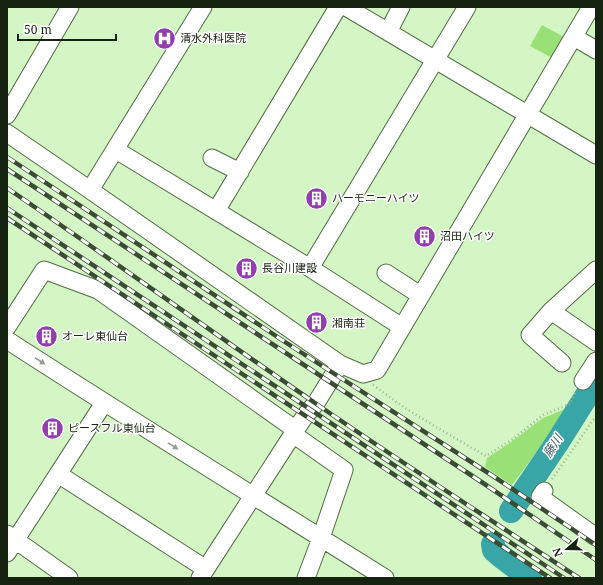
<svg xmlns="http://www.w3.org/2000/svg" width="603" height="585" font-family="'Noto Serif','Noto Sans JP',serif">
	<style>
		.green { fill: #99e077 }
		.lines { fill: none; stroke-linecap: round; stroke-linejoin: round }
		.river { stroke: #38a6a7; stroke-width: 24 }
		.minor-casing { stroke: #506d42; stroke-width: 19 }
		.path { stroke: #99b48c; stroke-width: 2.5; stroke-dasharray: 1 3; stroke-linecap: butt }
		.minor { stroke: #fff; stroke-width: 17 }
		.rail-casing { stroke: #3b4c34; stroke-width: 4.5 }
		.rail { stroke: #fff; stroke-width: 3; stroke-dasharray: 9; stroke-linecap: butt }
		.oneway { fill: #979c94 }
		.labels { text-anchor: middle; stroke-width: 3; stroke-linejoin: round; paint-order: stroke }
		.poi-label { font-size: 11px; fill: #172311; stroke: #fff; text-anchor: start }
		.water-label { font-size: 12px; font-style: italic; fill: #395a5a; stroke: #fff }
	</style>
	<rect width="100%" height="100%" fill="#d4f6c5"/>
	<path class="green" d="M542,25L564,37L552,58L530,46Z
		M570,407L512,485L485,467L487,458L511,442L543,418Z"/>
	<g class="lines">
		<path class="river" d="M511,511L557,443L596,381
			M493,544L494,550L502,557L530,578"/>
		<defs>
			<path id="minor" d="M346,7L596,155
				M388,32L401,7
				M574,37L596,50
				M7,115L70,7
				M7,133L90,190L203,7
				M116,150L310,268L402,327
				M212,158L240,172
				M90,190L340,364L363,374L377,370L591,7
				M216,211L338,7
				M310,268L467,7
				M596,270L551,311L596,342
				M386,273L420,295
				M551,311L530,335L562,363
				M7,327L44,270L98,290L296,430
				M7,340C132,421 259,499 385,578
				M583,381L596,361
				M293,434L344,470L321,538L306,578
				M58,474L206,569
				M544,491L540,497L596,537
				M7,534L69,578
				M7,553L104,403
				M200,578L293,434L305,416L316,403L340,364"/>
		</defs>
		<use href="#minor" class="minor-casing"/>
		<path class="path" d="M373,385L405,408L441,430L486,456L513,439L543,415L570,404L576,392
			M552,479L596,416"/>
		<use href="#minor" class="minor"/>
		<defs>
			<path id="rail" d="M7,157L285,342L493,476L596,545
				M7,169L486,485L596,560
				M7,188C111,259 212,332 315,403C402,463 491,520 579,578
				M7,208L564,578
				M7,218L550,578"/>
		</defs>
		<use href="#rail" class="rail-casing"/>
		<use href="#rail" class="rail"/>
	</g>
	<defs><path id="oneway-solid" d="M-6-.8H1V-3.2L6.5 0L1 3.2V.8H-6Z"/></defs>
	<g class="oneway">
		<use href="#oneway-solid" transform="translate(40 361) rotate(33)"/>
		<use href="#oneway-solid" transform="translate(173 446) rotate(32)"/>
	</g>
	<defs>
		<symbol id="hospital-disc" viewBox="-11 -11 22 22"><circle r="9.5" fill="#913fae" stroke="#fff"/><path d="M-5-5h3v3.5h4V-5h3V5h-3V1.5h-4V5h-3Z" fill="#fff"/></symbol>
		<symbol id="building-disc" viewBox="-11 -11 22 22"><circle r="9.5" fill="#913fae" stroke="#fff"/><path d="M-4-6H4V6H1V3H-1V6H-4ZM-2.5-4.3h1.7v1.8h-1.7ZM.8-4.3h1.7v1.8H.8ZM-2.5-1h1.7V.8h-1.7ZM.8-1h1.7V.8H.8Z" fill="#fff"/></symbol>
	</defs>
	<g fill-rule="evenodd">
		<use href="#hospital-disc" x="152" y="26" width="25" height="25"/>
		<use href="#building-disc" x="304" y="186" width="25" height="25"/>
		<use href="#building-disc" x="412" y="224" width="25" height="25"/>
		<use href="#building-disc" x="234" y="256" width="25" height="25"/>
		<use href="#building-disc" x="304" y="310" width="25" height="25"/>
		<use href="#building-disc" x="34" y="324" width="25" height="25"/>
		<use href="#building-disc" x="40" y="416" width="25" height="25"/>
	</g>
	<g class="labels">
		<g class="poi-label">
			<text x="180" y="42">清水外科医院</text>
			<text x="332" y="202">ハーモニーハイツ</text>
			<text x="440" y="240">沼田ハイツ</text>
			<text x="262" y="272">長谷川建設</text>
			<text x="332" y="327">湘南荘</text>
			<text x="62" y="340">オーレ東仙台</text>
			<text x="68" y="432">ピースフル東仙台</text>
		</g>
		<g class="water-label">
			<text transform="translate(553 446) rotate(-57)" y="4">藤川</text>
		</g>
	</g>
	<rect width="603" height="585" fill="none" stroke="#172311" stroke-width="16"/>
	<g transform="translate(567 549) rotate(250)" stroke="#ffffff" stroke-width="3" paint-order="stroke">
	<path d="M0-3L7 15L0 10L-7 15Z" fill="#172311"/>
	<text y="-6" font-size="11" font-weight="bold" text-anchor="middle" fill="#172311">N</text>
	</g>
	<path d="M18 34v6h98v-6" fill="none" stroke="#172311" stroke-width="2"/>
	<text x="24" y="34" font-size="12" fill="#172311" stroke="#ffffff" stroke-width="3" paint-order="stroke">50 m</text>
</svg>
